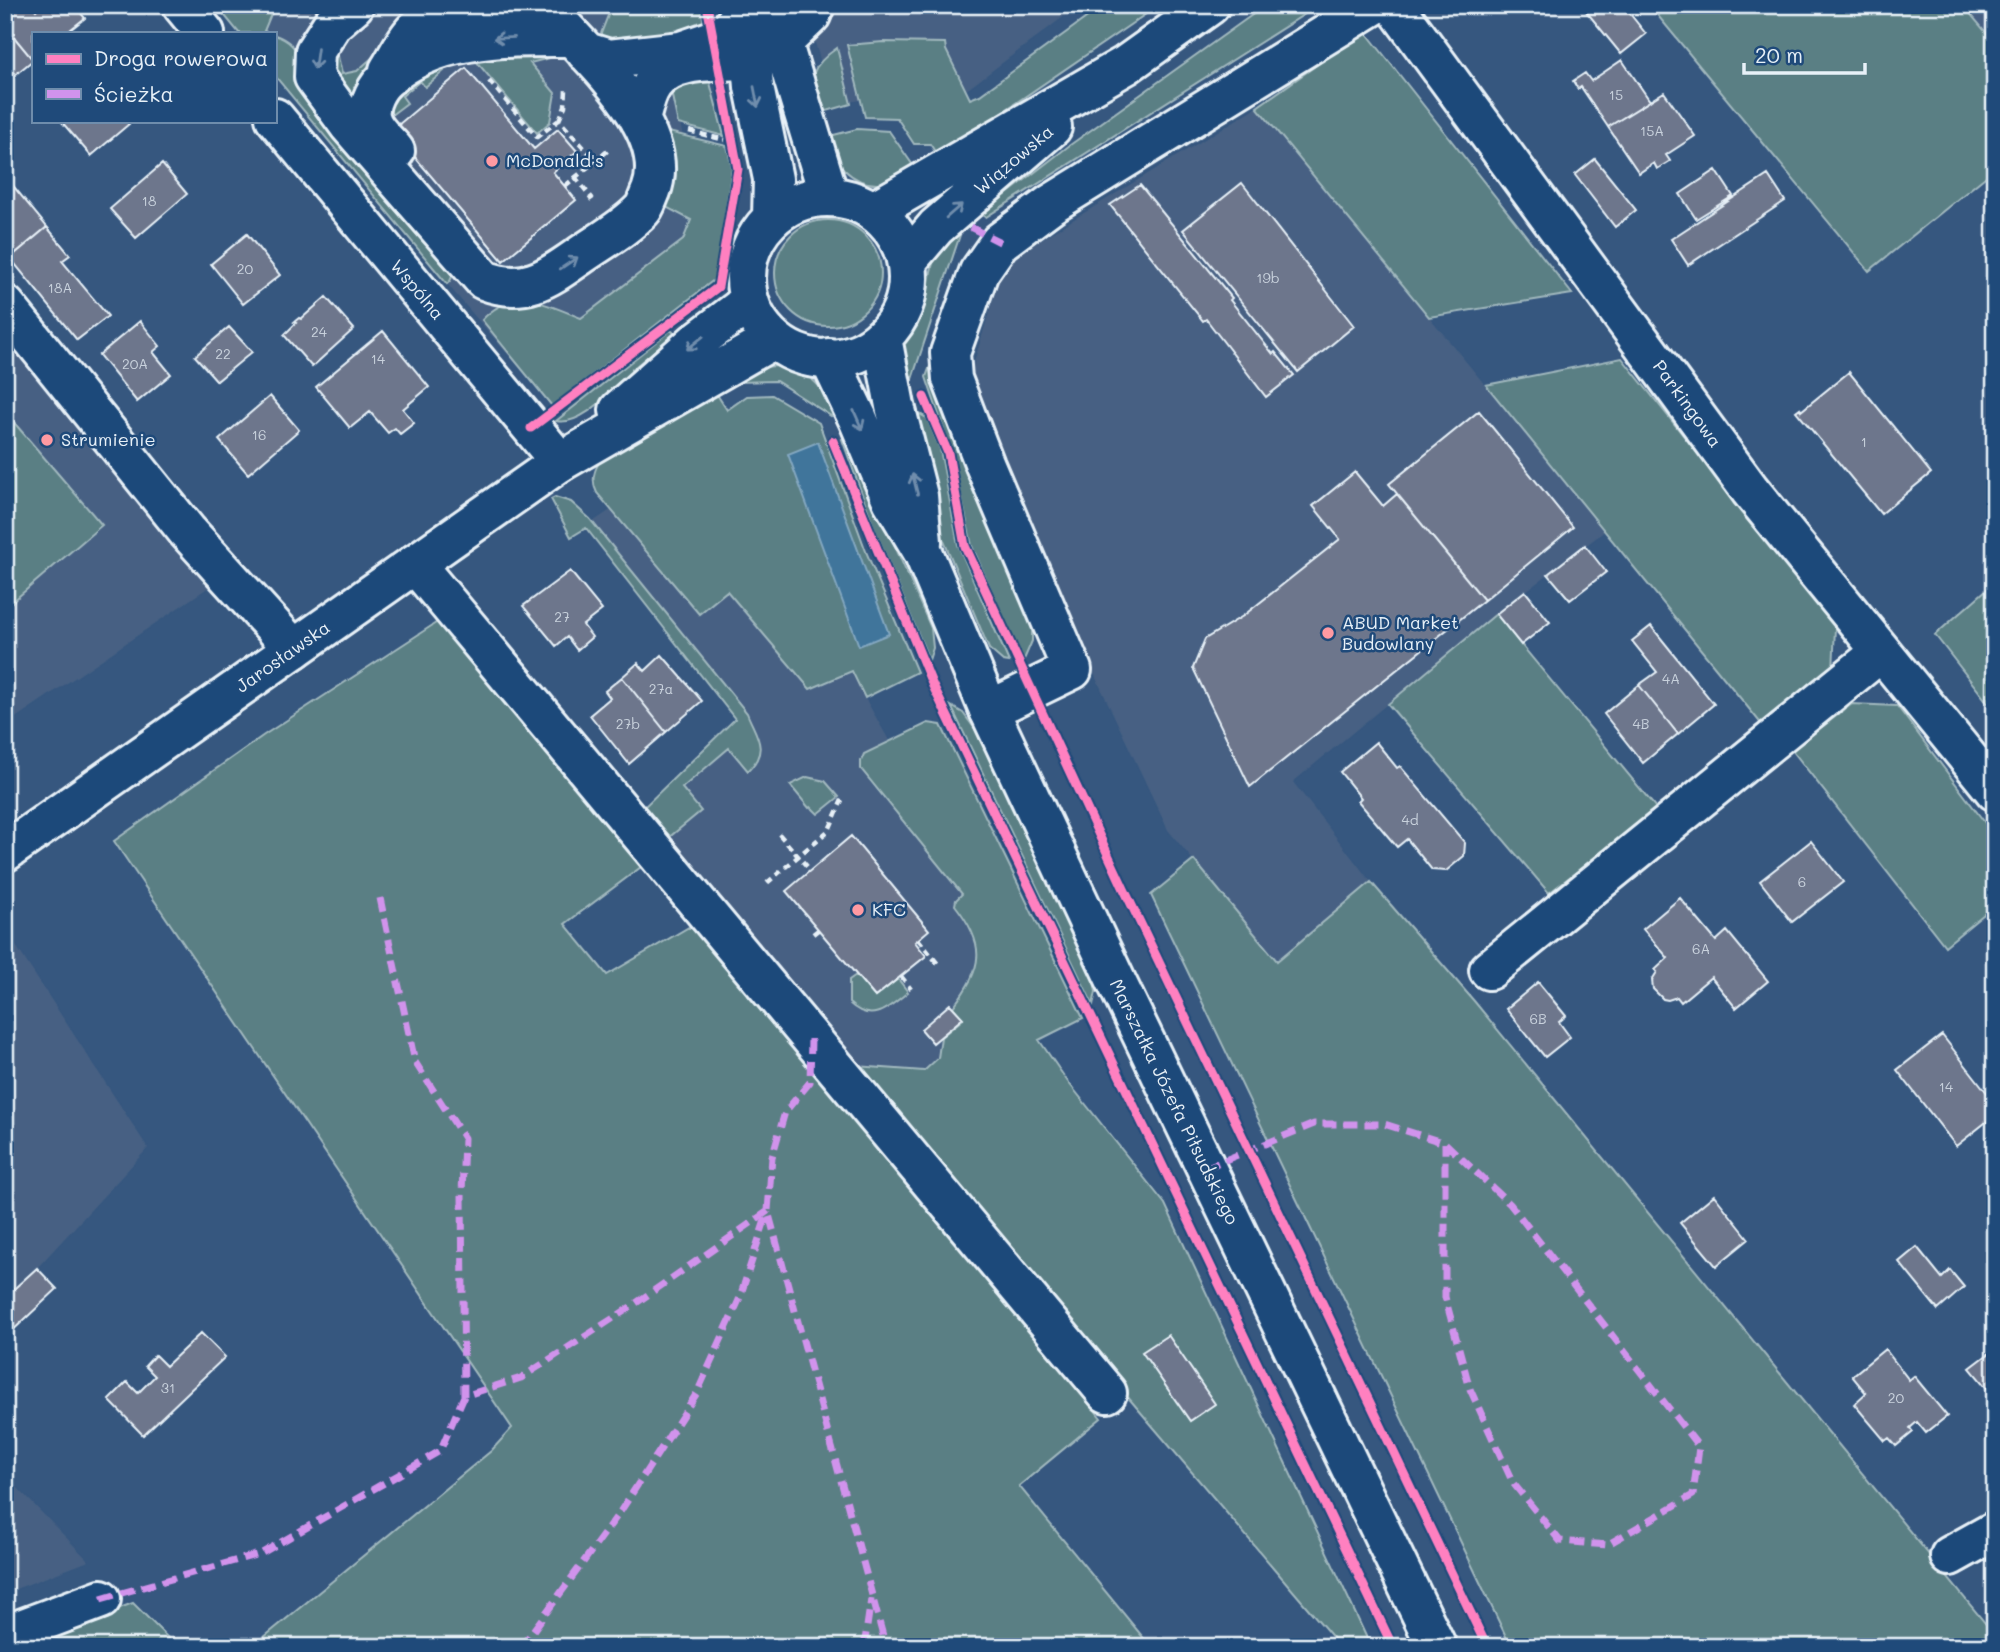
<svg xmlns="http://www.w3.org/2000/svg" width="2000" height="1652" font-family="Mali,sans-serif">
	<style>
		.built { fill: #466083 }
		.green { fill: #5a7f84; stroke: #a1b8be; stroke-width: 2 }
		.water { fill: #3f759b; stroke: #83a7c0; stroke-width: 2 }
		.building { fill: #6d768c; stroke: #e8f1f8; stroke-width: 2 }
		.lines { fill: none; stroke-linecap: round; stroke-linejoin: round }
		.minor-casing { stroke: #e8f1f8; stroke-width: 44 }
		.major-casing { stroke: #e8f1f8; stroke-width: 44 }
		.path { stroke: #e8f1f8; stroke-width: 4.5; stroke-dasharray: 7 5; stroke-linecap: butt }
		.minor { stroke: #1f4a7a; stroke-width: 38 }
		.major { stroke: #1f4a7a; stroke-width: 38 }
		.quiet { stroke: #d193ec; stroke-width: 7; stroke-dasharray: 14 7; stroke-linecap: butt }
		.cycleway-casing { stroke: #1f4a7a; stroke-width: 13 }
		.cycleway { stroke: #ff80c0; stroke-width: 9 }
		.oneway { stroke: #6f8dac }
		.poi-dot { fill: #ff9aa2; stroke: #1f4a7a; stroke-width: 2.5 }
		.labels { text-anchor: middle; stroke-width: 5; stroke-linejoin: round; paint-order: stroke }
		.number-label { font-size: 14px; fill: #c9d2dd }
		.street-label { font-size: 18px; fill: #e8f1f8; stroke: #1f4a7a }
		.poi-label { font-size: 18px; fill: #e8f1f8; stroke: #1f4a7a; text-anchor: start }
	</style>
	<rect width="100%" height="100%" fill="#36577f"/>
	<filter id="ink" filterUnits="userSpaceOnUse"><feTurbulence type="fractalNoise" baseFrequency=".0143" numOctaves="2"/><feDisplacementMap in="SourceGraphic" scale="14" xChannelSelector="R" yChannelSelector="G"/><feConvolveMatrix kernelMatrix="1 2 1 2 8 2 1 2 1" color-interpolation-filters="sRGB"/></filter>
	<g filter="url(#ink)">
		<path class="built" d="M228,5H654L683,137L689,227L684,239L518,366L447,284L275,76V33H239L221,11Z
			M804,5H1079L923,123L890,96L833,104Z
			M1963,5H1995V43Z
			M1257,107L1605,531L1496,614L1293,782L1371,882L1277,962L1168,830L1054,589L969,379L1004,262Z
			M5,338L209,587L5,725Z
			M722,436L727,591L810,689L852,671L865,698L890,742L864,754L869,781L963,895L970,924L1003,987L914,1090L872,1087L642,809L735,719L585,527Z
			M5,929L148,1148L37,1268L5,1297Z
			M5,1475L89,1561L5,1593Z"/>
		<path class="green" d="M228,5H281L271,14L264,31L270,33H239L221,11Z
			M612,5H701L704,26L693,32L597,44Z
			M1104,5H1159L938,156L930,144H914L897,118L865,117L847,45L883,42L945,43L946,50L970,99L980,95Z
			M1266,5H1319L986,217L981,214L1070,145Z
			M1649,5H1963L1995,43V169L1869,271Z
			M1365,31L1572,294L1429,317L1257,107Z
			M275,35C289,40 295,47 301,60L450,267C453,275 453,279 447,284L275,76Z
			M398,35L362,112L330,77L336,47L342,74L357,71Z
			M837,48L851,104L813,115C811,81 806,69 837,48Z
			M470,54H565L530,63L555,93L550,122L537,133Z
			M434,60L444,71L425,87L420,81L402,96L407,103L386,119L384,106Z
			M708,75L724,136L678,124L669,82Z
			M857,129L889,131L917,171C906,175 892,183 880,184C851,186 834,160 822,138Z
			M660,130L727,146L732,168L715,279L552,406L482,320C513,286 546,304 581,318L683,240L691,220L664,206Z
			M775 273a53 53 0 1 1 106 0a53 53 0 1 1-106 0Z
			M959,231L960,235L910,385L901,351C906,336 916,325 922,310C937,272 920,263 959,231Z
			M671,330L675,334L631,370L632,373C613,389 582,427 556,421Z
			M1622,358L1835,627L1833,671L1763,726L1486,385Z
			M774,366C809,369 821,385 838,413L831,416L776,381L739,382L736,379L756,368Z
			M930,366L965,461L1032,627V641L1023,662L972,546L953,456L926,377Z
			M716,393L727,410L747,396L772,395L819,423L867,554L917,672L865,698L852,671L810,689L727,591L699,614L597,493C591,481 593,471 601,460Z
			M5,412L102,525L5,608Z
			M916,412L927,418L940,449L958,545L1009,662L1003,661L989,649L939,529Z
			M847,437L931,628L933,648L929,660L874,527L842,439Z
			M555,497L571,502L590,519L747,713C756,736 770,749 748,771L729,748L682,788L701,811L667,839L642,809L735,719L586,528L571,537L551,499Z
			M1995,582V712L1935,635Z
			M1496,614L1657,809L1549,893L1388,704Z
			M439,621L641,867L565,924L607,975L689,927L716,943L917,1187L1101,1418L1019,1486L1151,1647H252L491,1451L512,1428L114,841L264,735Z
			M1852,704L1897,706L1995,836V905L1945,946L1792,750Z
			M951,706L963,713L975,729L1093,975L1096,992L1093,1005Z
			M928,723L941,725L1083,1018L1039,1040L1068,1082L1165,1204L1371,1647H1341L1126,1395L956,1183L855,1066L924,1071L938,1058L941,1037L963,1019L953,1007C983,967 987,946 955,905L956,900L962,894L861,769V761L864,754Z
			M807,777L825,781L839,797L818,814L811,807L809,808L790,785Z
			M1194,860L1277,961L1371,882L1474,1001L1995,1635V1647H1511L1151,895Z
			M856,975L875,997L898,979L908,992C888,1008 872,1025 849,1003V980Z
			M133,1603L177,1647H17Z"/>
		<path class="water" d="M818,442L889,634L859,646L788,454Z"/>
		<path class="building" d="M5,5H32L36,10L41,5H74L85,18L66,33H33V60L5,26Z
			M892,5H916V8L892,10Z
			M1581,5H1623L1646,34L1621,54Z
			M5,26L33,60L10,79L7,76L5,78Z
			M1622,60L1650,101L1608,127L1581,87L1578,89L1573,81L1585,73L1591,81Z
			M466,68L534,149L558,129L577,151L553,172L576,200L503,261L392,130Z
			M1664,92L1695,136L1666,155L1670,161L1657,169L1654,163L1639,173L1608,127Z
			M61,121H126L129,124L91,156Z
			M1595,159L1636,210L1615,227L1575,175Z
			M162,164L187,194L136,238L110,209Z
			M1716,170L1733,196L1696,219L1680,194Z
			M1768,175L1785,201L1688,265L1671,239Z
			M5,176L47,227L10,258L5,252Z
			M1242,183L1354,326L1298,372L1183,230Z
			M1140,185L1232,298L1230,300L1273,354L1275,352L1294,375L1266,397L1206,319L1203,321L1110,205Z
			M47,227L70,255L62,261L108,316L77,340L10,258Z
			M247,234L280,275L243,304L211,264Z
			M326,297L354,329L312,367L284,335L296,323L294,322L299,318L301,319Z
			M140,321L160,346L153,352L171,374L137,402L99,355Z
			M229,327L252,352L217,381L195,356Z
			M383,331L429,387L403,409L414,423L400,434L395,428L388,433L370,412L350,428L316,387Z
			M1849,372L1931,473L1881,514L1796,411L1800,408L1801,411Z
			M270,396L299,430L248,474L219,440Z
			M1479,411L1573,527L1484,600L1389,484Z
			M1355,472L1383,506L1397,494L1484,600L1250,787L1193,668L1205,639L1243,616L1340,539L1313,506Z
			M1585,545L1606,572L1570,600L1548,574Z
			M570,571L602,610L583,625L592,637L577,650L567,637L556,646L523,606Z
			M1525,591L1550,622L1521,645L1496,614Z
			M1651,626L1714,704L1678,734L1639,685L1657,672L1632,641Z
			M662,655L702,701L666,732L622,677L638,663L645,671Z
			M622,677L666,732L629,764L590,715L610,698L605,691Z
			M1639,685L1678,734L1643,763L1604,714Z
			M1376,742L1397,768L1400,766L1465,843L1464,856L1446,871L1432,870L1407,839L1397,847L1358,801L1361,798L1340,772Z
			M851,836L929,930L915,942L926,956L875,997L786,891Z
			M1811,841L1843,882L1792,922L1760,881Z
			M1680,898L1716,941L1727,931L1768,981L1736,1008L1711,977L1681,1002L1677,997L1668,1000L1663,999L1653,989L1652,980L1657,972L1655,970L1668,958L1643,929Z
			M1538,982L1566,1016L1559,1022L1570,1037L1545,1057L1506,1009Z
			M950,1004L963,1018L933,1043L921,1029Z
			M1942,1035L1995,1103V1115L1956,1146L1897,1070Z
			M1714,1195L1749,1239L1716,1266L1680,1223Z
			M1917,1247L1942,1278L1950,1270L1964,1287L1938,1310L1899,1262Z
			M37,1268L57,1289L9,1334L5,1330V1297Z
			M201,1333L225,1357L143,1435L109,1400L127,1382L138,1393L155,1376L145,1366L155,1355L166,1366Z
			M1168,1335L1215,1404L1190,1421L1142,1352Z
			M1885,1349L1909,1380L1914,1376L1947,1416L1926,1433L1917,1422L1910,1428L1913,1432L1896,1446L1889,1438L1885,1441L1854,1404L1866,1393L1852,1376Z
			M1995,1349V1398L1970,1368Z"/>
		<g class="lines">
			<defs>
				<path id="minor" d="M182,5L205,33
					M354,5L333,23L315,51L314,77L349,125L484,280C525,296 548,278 581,255C601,241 625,228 642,210C646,206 648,197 651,191C676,126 580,51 544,5
					M1394,5L1750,490L1995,791
					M783,42L811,15L815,5
					M586,52L609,59L681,51L713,40L731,29L747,5
					M389,70C397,58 405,39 416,29C444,3 512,10 548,13
					M275,118L560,462
					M640,120C643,109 646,93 653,84C673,56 721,62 752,60
					M395,151C387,141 372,130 370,116C368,103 377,86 387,78C437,34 509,37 572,37
					M5,305L187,531L294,649
					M415,564L1107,1393
					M989,710L1072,670L985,465L952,379L950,353L979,272L1000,242L1051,204L1374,5
					M1489,970L1881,652
					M1950,1556L1995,1531
					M5,1635L101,1599"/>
				<path id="major" d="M747,5L754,87L773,179L772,217
					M771,5L829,196
					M746 278a81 81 0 1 1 162 0a81 81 0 1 1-162 0Z
					M875,210L1126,65L1210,5
					M908,260L936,227L1052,127
					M882,338L895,406L918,496L922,542
					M829,358L858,419L892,500L923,552L989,710L1118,985L1437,1647
					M619,410L696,342L749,302
					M5,852L560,462L774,339"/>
			</defs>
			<use href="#minor" class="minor-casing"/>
			<use href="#major" class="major-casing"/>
			<path class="path" d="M489,81L537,137L559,120L595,160
				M559,120L565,106L566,90
				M689,131L725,140
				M575,177L592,198L589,200
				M565,186L611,148
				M779,834L810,870
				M767,883L829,830L842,800
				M813,934L818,930
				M918,939L938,964
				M901,976L911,989"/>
			<use href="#minor" class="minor"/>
			<use href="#major" class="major"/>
			<path class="quiet" d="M970,227L1000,242
				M380,898L415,1062L464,1138L462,1195L464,1396
				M811,1039L810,1082L785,1112L772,1157L768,1211L886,1647
				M1205,1168L1314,1124H1384L1445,1143L1510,1204L1699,1447L1693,1495L1607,1545L1560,1541L1513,1483L1470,1389L1445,1297V1143
				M101,1599L262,1553L440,1451L464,1396L521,1378L626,1310L768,1211
				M521,1647L620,1512L697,1393L739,1300L768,1211
				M864,1647L871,1599"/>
			<defs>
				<path id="cycleway" d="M924,397L948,453L965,546L1124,889L1487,1647
					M531,428L718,287L738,169L707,5
					M833,441L933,686L1393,1647"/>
			</defs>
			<use href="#cycleway" class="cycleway-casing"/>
			<use href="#cycleway" class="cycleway"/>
		</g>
		<defs><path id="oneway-shaft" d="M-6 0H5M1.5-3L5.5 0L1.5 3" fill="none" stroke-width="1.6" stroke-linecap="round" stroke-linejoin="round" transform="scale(1.75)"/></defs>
		<g class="oneway">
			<use href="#oneway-shaft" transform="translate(504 38) rotate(177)"/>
			<use href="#oneway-shaft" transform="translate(316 59) rotate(98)"/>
			<use href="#oneway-shaft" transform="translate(756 97) rotate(79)"/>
			<use href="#oneway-shaft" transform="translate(954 211) rotate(-41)"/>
			<use href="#oneway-shaft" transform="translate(569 263) rotate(-34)"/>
			<use href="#oneway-shaft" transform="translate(695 343) rotate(141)"/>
			<use href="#oneway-shaft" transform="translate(858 420) rotate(66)"/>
			<use href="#oneway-shaft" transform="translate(915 484) rotate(-104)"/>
		</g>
	</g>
	<g class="poi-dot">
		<circle cx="492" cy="161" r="7"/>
		<circle cx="47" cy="440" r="7"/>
		<circle cx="1328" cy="633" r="7"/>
		<circle cx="858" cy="910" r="7"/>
	</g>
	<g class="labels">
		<g class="number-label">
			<text x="1616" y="100">15</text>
			<text x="1652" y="136">15A</text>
			<text x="149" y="206">18</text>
			<text x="245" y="274">20</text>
			<text x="1268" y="283">19b</text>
			<text x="60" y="293">18A</text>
			<text x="319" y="337">24</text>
			<text x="223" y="359">22</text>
			<text x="378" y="364">14</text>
			<text x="135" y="369">20A</text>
			<text x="259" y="440">16</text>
			<text x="1864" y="447">1</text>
			<text x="562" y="622">27</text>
			<text x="1671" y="684">4A</text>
			<text x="661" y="694">27a</text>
			<text x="628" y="729">27b</text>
			<text x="1641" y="729">4B</text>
			<text x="1410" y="825">4d</text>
			<text x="1802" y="887">6</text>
			<text x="1701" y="954">6A</text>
			<text x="1538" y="1024">6B</text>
			<text x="1946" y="1092">14</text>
			<text x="168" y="1393">31</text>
			<text x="1896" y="1403">20</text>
		</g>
		<g class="street-label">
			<text transform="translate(1014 160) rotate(-40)" y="6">Wiązowska</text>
			<text transform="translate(417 290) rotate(50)" y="6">Wspólna</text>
			<text transform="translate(1687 404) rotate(54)" y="6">Parkingowa</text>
			<text transform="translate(283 657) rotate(-35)" y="6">Jarosławska</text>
			<text transform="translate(1174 1102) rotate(64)" y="6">Marszałka Józefa Piłsudskiego</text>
		</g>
		<g class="poi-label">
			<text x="506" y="167">McDonald's</text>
			<text x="61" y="446">Strumienie</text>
			<text x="1342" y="629">ABUD Market<tspan x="1342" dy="21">Budowlany</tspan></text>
			<text x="872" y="916">KFC</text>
		</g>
	</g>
	<rect width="2000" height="1652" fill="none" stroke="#1f4a7a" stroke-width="28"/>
	<rect x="14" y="14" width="1972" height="1624" fill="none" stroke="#e8f1f8" stroke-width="2.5" filter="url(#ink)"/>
	<rect x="32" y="32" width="245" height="91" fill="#1f4a7a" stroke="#6f8dac" stroke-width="2"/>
	<rect x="46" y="54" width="35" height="10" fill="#ff80c0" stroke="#6f8dac" stroke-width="2"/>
	<text x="94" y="66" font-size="21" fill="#e8f1f8">Droga rowerowa</text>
	<rect x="46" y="89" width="35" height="10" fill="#d193ec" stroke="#6f8dac" stroke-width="2"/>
	<text x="94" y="102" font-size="21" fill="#e8f1f8">Ścieżka</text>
	<path d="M1744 63v10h121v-10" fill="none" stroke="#e8f1f8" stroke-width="3.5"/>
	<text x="1755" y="63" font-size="21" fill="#e8f1f8" stroke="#1f4a7a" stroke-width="5" paint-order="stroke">20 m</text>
</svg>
